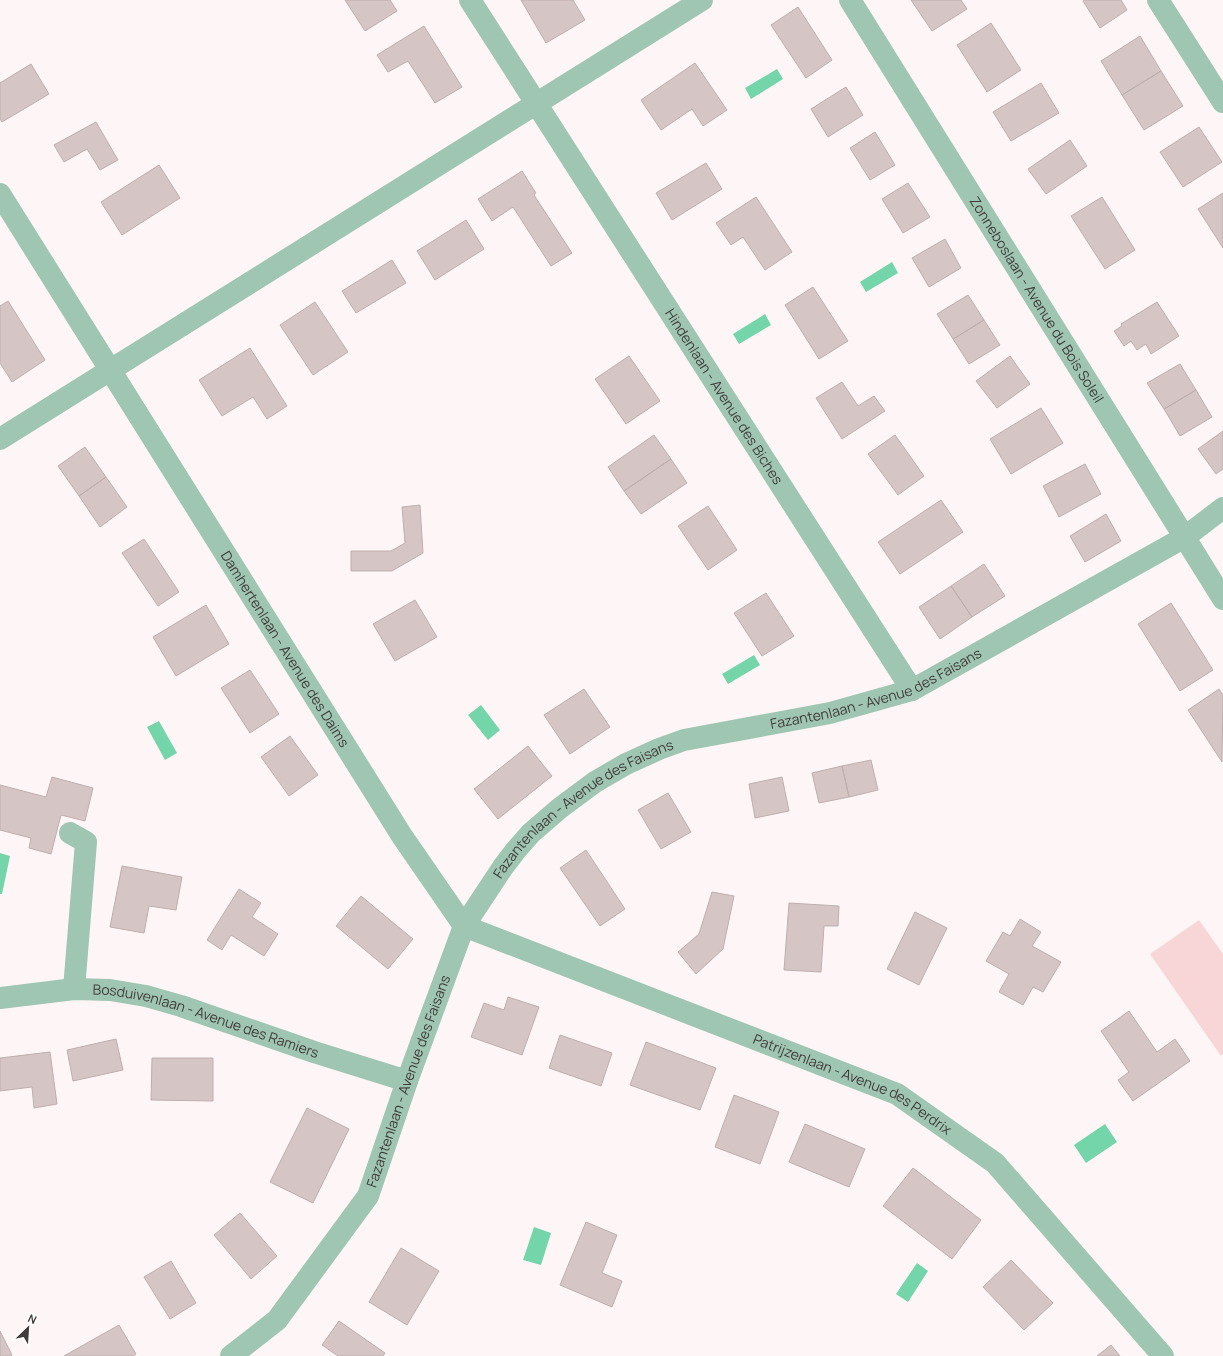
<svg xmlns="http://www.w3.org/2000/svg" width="1223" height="1356" font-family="Manrope,sans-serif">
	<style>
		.green { fill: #f8d6d7 }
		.water { fill: #73d5a9 }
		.building { fill: #d6c5c5; stroke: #bfaeae }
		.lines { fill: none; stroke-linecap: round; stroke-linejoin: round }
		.minor { stroke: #9ec6b2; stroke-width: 22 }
		.labels { text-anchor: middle; stroke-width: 3.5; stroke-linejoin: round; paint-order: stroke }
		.street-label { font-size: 14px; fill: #423b3b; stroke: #fff }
	</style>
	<rect width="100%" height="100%" fill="#fef6f6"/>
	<path class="green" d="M1199,920L1223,954V1054L1221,1056L1150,954Z"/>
	<path class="water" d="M777,69L783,79L751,99L745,88Z
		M892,262L898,273L866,292L860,282Z
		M765,314L771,325L739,344L733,334Z
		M754,655L760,665L728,684L722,674Z
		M481,705L500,730L488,740L468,715Z
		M159,721L177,753L165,760L147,727Z
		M0,853L10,856L2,894H0Z
		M1105,1124L1117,1142L1086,1163L1074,1145Z
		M534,1227L551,1233L541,1265L523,1260Z
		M917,1263L928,1271L908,1302L896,1294Z"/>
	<path class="building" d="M345,0H390L397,11L365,31Z
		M521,0H573L585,20L546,43Z
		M911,0H961L967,9L932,31Z
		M1085,0H1121L1127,10L1100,28L1083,1Z
		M798,7L832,60L806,78L771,25Z
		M991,23L1021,70L987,92L957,45Z
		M424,26L462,87L435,103L408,61L388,72L377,55Z
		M1140,36L1161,71L1122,95L1101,61Z
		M695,63L727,110L703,126L692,109L661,130L641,100Z
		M31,64L49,94L2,122L0,119V83Z
		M1161,71L1183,106L1144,130L1122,95Z
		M1041,83L1059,113L1011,141L993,112Z
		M846,87L863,115L828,137L811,109Z
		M96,122L118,160L100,170L87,149L64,162L54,145Z
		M1199,127L1222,162L1183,187L1160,152Z
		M875,132L895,165L870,180L850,148Z
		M1070,140L1087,166L1046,194L1028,169Z
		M706,163L722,189L672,220L656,193Z
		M159,165L180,198L122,235L101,202Z
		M522,171L536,193L534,195L572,253L551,266L513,207L492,221L478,199Z
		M908,183L930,217L903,233L882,199Z
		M1223,193V248L1198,209Z
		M756,197L792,252L765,270L743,237L731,245L716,223Z
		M1102,197L1135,250L1105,269L1071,216Z
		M466,220L484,249L435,280L417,251Z
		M945,239L961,268L929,287L912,258Z
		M392,260L406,283L356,313L342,291Z
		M813,287L848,341L819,359L785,305Z
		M968,295L984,320L953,339L937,314Z
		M8,301L45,360L12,382L0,363V306Z
		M315,302L348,352L313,375L280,325Z
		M1157,302L1179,336L1151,354L1146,344L1137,350L1131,341L1124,346L1114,331L1122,326L1121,324Z
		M984,320L1000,345L969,364L953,339Z
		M250,348L287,406L267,419L253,397L222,416L199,380Z
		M629,356L660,401L626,424L595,379Z
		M1010,356L1030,384L997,408L976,381Z
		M1180,364L1196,390L1164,409L1147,383Z
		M842,382L858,406L874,396L885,411L842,439L816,398Z
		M1196,390L1212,417L1180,436L1164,409Z
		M1041,408L1063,443L1011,474L990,439Z
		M1223,431V469L1216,474L1198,449Z
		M654,435L671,459L624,491L608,467Z
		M895,435L924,476L898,495L868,454Z
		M85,447L106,477L79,496L58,466Z
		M671,459L687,483L641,514L624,491Z
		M1085,464L1101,494L1059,517L1043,486Z
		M106,477L127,507L100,527L79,496Z
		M941,500L963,532L900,574L878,542Z
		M420,505L423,553L392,571H351V551H391L405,543L402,507Z
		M708,506L737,550L708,570L678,526Z
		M1106,514L1121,541L1085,562L1070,536Z
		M144,539L179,592L158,606L122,553Z
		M984,564L1005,596L972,617L951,586Z
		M951,586L972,617L940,639L919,607Z
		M766,593L794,636L762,656L734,613Z
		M415,600L437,637L395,661L373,624Z
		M1171,603L1213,670L1180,691L1138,624Z
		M206,605L229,644L176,676L153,637Z
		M250,670L279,714L250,733L221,688Z
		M584,689L610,727L570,754L544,715Z
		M1219,689L1223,695L1222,762L1188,710Z
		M290,736L318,775L289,796L261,757Z
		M528,746L552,776L498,819L474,789Z
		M871,760L878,790L849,797L842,766Z
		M842,766L849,797L819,803L812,773Z
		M52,777L93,788L85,821L61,815L51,854L29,848L31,838L0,830V785L46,797Z
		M782,777L789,811L755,818L749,784Z
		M668,793L691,832L661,849L638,810Z
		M586,850L625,909L600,926L560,868Z
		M122,866L182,877L176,910L149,906L144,933L110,927Z
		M239,889L261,903L252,917L278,934L264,956L231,935L222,950L207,940Z
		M712,892L734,896L723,949L696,974L678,952L699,934Z
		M361,896L413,939L388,969L336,926Z
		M789,903L839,906L838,926H824L821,972L784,970Z
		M915,912L947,928L919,985L887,969Z
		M1020,919L1041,932L1032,946L1061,962L1043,992L1033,987L1023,1005L999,992L1009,974L986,961L1003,932L1010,936Z
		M508,997L539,1007L522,1055L471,1037L484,1003L504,1010Z
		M1129,1011L1157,1052L1175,1039L1190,1061L1133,1101L1118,1080L1129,1072L1101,1031Z
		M560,1035L612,1053L601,1086L549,1068Z
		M116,1039L123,1070L73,1081L67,1050Z
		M646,1042L716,1068L700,1110L630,1085Z
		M50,1052L57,1104L34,1108L32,1087L0,1091V1058Z
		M152,1058H213V1101L151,1100Z
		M734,1095L779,1112L760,1164L715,1147Z
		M307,1108L349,1129L313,1203L270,1182Z
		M805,1124L865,1149L849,1187L789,1162Z
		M913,1168L981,1220L952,1259L883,1206Z
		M240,1213L277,1256L251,1279L214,1235Z
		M586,1222L617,1235L602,1273L622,1281L612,1307L560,1285Z
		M401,1248L439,1271L407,1325L369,1302Z
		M1011,1260L1053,1303L1024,1330L983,1287Z
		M171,1261L196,1303L170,1319L144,1277Z
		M339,1321L385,1353L383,1356H338L322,1345Z
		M119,1325L136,1354L133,1356H64Z
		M0,1331L12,1355L10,1356H0Z
		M1111,1345L1120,1356H1097Z"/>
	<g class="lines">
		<g class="minor">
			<path id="s1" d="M470,0L912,690"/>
			<path id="s2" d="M850,0L1223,599"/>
			<path d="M1158,0L1223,102"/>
			<path id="s3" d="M0,194L402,836L464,926"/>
			<path d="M0,439L702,0"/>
			<path d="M70,833L86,842L74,989"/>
			<path id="s4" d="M464,926L897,1094L995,1163L1163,1356"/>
			<path id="s5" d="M0,998L74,989L110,990L146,996L181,1006L314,1052L407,1081"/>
			<path id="s6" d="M231,1356L277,1320L368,1196L407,1081L464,926L503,867L516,850L531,833L560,808L595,782L626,764L659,749L684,740L830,713L912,690L1185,537L1223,508"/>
		</g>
	</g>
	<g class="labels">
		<g class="street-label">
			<text dy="5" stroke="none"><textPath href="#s2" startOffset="353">Zonneboslaan - Avenue du Bois Soleil</textPath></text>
			<text dy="5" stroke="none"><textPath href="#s1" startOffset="471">Hindenlaan - Avenue des Biches</textPath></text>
			<text dy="5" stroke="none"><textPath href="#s3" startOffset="537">Damhertenlaan - Avenue des Daims</textPath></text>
			<text dy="5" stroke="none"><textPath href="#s6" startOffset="994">Fazantenlaan - Avenue des Faisans</textPath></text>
			<text dy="5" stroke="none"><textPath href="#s6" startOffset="670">Fazantenlaan - Avenue des Faisans</textPath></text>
			<text dy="5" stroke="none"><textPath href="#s5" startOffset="211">Bosduivenlaan - Avenue des Ramiers</textPath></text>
			<text dy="5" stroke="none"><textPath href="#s6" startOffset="334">Fazantenlaan - Avenue des Faisans</textPath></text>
			<text dy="5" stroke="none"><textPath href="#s4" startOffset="420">Patrijzenlaan - Avenue des Perdrix</textPath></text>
		</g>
	</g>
	<g transform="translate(28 1328) rotate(25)" stroke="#ffffff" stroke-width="3" paint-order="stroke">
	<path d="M0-3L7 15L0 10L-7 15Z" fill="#423b3b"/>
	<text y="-6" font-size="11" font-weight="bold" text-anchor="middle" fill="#423b3b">N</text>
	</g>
</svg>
